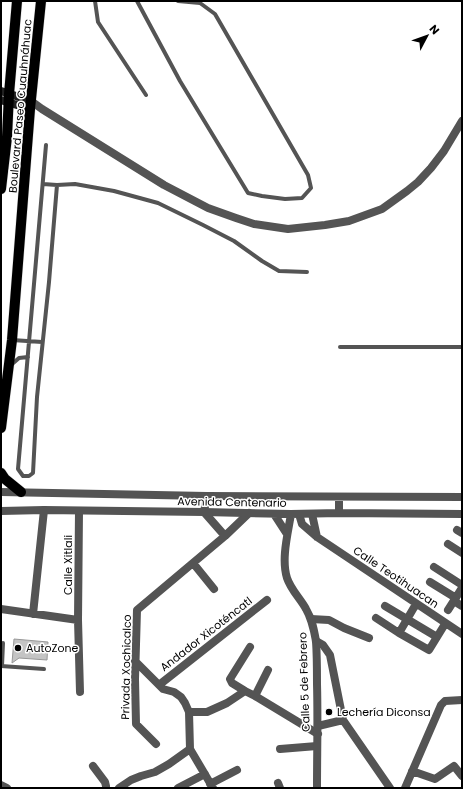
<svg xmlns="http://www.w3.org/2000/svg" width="463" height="789" font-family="Poppins,sans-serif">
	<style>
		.building { fill: #c4c4c4; stroke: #989898 }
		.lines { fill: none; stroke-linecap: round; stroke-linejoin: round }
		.primary-casing { stroke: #dbdbdb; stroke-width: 11 }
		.service { stroke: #545454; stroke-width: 4 }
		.minor { stroke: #545454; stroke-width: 8 }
		.tertiary { stroke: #545454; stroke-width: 8 }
		.secondary { stroke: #212121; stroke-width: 8 }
		.primary { stroke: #000; stroke-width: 10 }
		.poi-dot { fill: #000; stroke: #fff; stroke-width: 1.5 }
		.labels { text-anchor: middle; stroke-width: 3; stroke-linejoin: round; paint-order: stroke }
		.street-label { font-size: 11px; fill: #000; stroke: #fff }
		.poi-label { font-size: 11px; fill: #000; stroke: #fff; text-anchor: start }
	</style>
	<rect width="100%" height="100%" fill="#fff"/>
	<path class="building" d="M14,639L48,642L47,660L19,658L12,663Z"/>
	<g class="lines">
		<defs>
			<path id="primary" d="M1,189L7,137L9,94L17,1
				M1,428L12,340L30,109L41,1
				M1,473L5,479L21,492"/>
		</defs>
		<use href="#primary" class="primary-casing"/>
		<path class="service" d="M95,1L98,22L146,95
			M137,1L180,81L248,193L262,196L285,199L302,198L311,188L308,175L215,14L200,3
			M178,1L200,3V1
			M46,145L18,469L23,476H29L33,473L37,397L49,282L57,185
			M43,184L57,185L75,184L114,191L158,203L203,225L234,241L262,261L279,271L307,272
			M12,340L42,342
			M340,347H462
			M11,365L19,358L28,357
			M1,666L44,669
			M2,666L3,643"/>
		<path class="minor" d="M31,101L42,109L164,185L208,208L236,218L254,224L288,229L325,225L349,221L382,209L407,191L418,182L431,168L444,151L462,121
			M207,496L204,512L225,536
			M79,511L78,620L80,692
			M299,514L302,524L317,537L462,634
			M312,514L317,537
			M457,530L462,533
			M448,544L462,553
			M193,563L214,589
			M434,567L462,585
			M430,582L456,598
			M454,601L462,606
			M385,606L437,637
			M1,609L78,620
			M448,610L462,588
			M33,614L44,510
			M376,618L399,633L429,650L445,624
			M311,619L329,620L344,628L369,638
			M399,633L416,604
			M316,641L323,645L330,655L343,720L390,788
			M135,661L163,689L174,692L181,697L185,703L189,712L190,749L213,788
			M159,685L267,600
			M245,691L232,683L230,679L250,647
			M255,696L268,670
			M189,712H207L227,703L245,691L255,696L318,734
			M318,726L343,720
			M156,744L136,724L135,679L137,610L225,536L249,513
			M280,749L317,746
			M93,766L105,782L106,786
			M412,771L435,779L454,766L462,776
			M278,783L280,788
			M210,784L237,770
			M1,785L7,788
			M119,788L131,780L141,776L155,772L169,764L190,749
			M178,788L205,774
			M405,788L441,705L445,701L462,700"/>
		<path class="tertiary" d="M1,492L207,496L462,497
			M1,511L44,510L204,512L291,514L339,513L462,514
			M339,513V497
			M274,514L287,534
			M291,514C288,533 281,559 287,578C291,590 300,598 306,609C312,619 314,630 316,641C317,655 317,670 317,684C318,719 317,753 317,788"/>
		<path class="secondary" d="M1,91L31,101
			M1,100L30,109"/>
		<use href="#primary" class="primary"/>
	</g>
	<g class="poi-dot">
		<circle cx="18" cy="648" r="4"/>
		<circle cx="329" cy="712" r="4"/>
	</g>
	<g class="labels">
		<g class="street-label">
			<text transform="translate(20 106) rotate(-85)" y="4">Boulevard Paseo Cuauhnáhuac</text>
			<text transform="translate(232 502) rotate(1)" y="4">Avenida Centenario</text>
			<text transform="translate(68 565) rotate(-90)" y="4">Calle Xitlali</text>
			<text transform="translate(396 577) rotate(34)" y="4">Calle Teotihuacan</text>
			<text transform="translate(206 634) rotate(-38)" y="4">Andador Xicoténcatl</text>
			<text transform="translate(126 667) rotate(-89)" y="4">Privada Xochicalco</text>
			<text transform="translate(304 682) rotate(-92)" y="4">Calle 5 de Febrero</text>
		</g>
		<g class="poi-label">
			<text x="26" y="652">AutoZone</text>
			<text x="337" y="716">Lechería Diconsa</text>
		</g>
	</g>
	<rect width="463" height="789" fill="none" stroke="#000000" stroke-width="4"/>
	<g transform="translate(427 36) rotate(49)" stroke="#ffffff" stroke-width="3" paint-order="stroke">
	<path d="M0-3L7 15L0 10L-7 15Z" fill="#000000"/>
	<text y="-6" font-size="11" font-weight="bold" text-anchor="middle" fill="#000000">N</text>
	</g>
</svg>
